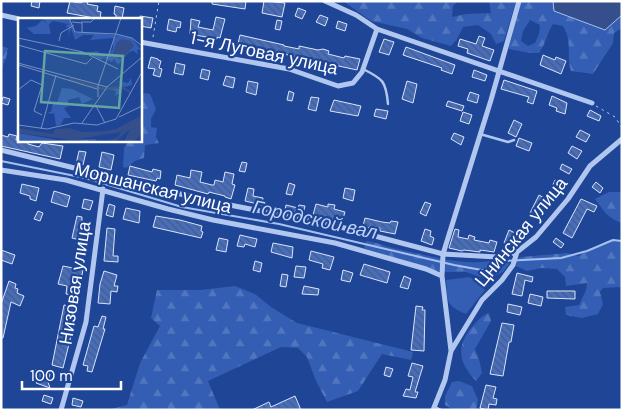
<svg xmlns="http://www.w3.org/2000/svg" width="623" height="411" font-family="'DM Sans',sans-serif">
	<style>
		.grass { fill: #335eb3 }
		.forest { fill: url(#forest-firs); fill-rule: evenodd }
		.water { fill: #344f8b; stroke: #a6c0f0 }
		.lines { fill: none; stroke-linecap: round; stroke-linejoin: round }
		.stream { stroke: #a6c0f0; stroke-width: 2 }
		.building { fill: url(#building-back-hatch); stroke: #d9e4fa }
		.path { stroke: #b2c7ef; stroke-width: 1; stroke-dasharray: 2.5 4; stroke-linecap: butt }
		.service { stroke: #b2c7ef; stroke-width: 2.5 }
		.minor { stroke: #b2c7ef; stroke-width: 5 }
		.labels { text-anchor: middle; stroke-width: 4.5; stroke-linejoin: round; paint-order: stroke }
		.street-label { font-size: 18px; fill: #fff; stroke: #1e4596 }
		.water-label { font-size: 19px; font-style: italic; fill: #bfd1f5; stroke: #1e4596 }
		.inset-river { fill: none; stroke: #344f8b; stroke-width: 2.5 }
		.inset-road { fill: none; stroke: #788fc0; stroke-width: 1 }
		.view { fill: #63a6a1; fill-opacity: 0.15; stroke: #63a6a1; stroke-width: 2.5 }
		.inset-edge { fill: none; stroke: #fff; stroke-width: 2.5 }
	</style>
	<defs>
		<pattern id="forest-firs" width="22" height="20" patternUnits="userSpaceOnUse" patternTransform="scale(1.25)"><rect width="22" height="20" fill="#335eb3"/><path d="M5 1l3.5 6h-7zM16 11l3.5 6h-7z" fill="#5276be"/></pattern>
		<pattern id="building-back-hatch" width="6" height="6" patternUnits="userSpaceOnUse" patternTransform="scale(1.25)"><rect width="6" height="6" fill="#476ebc"/><path d="M-1 5l2 2M0 0l6 6M5-1l2 2" fill="none" stroke="#4a5b7e"/></pattern>
	</defs>
	<rect width="100%" height="100%" fill="#1e4596"/>
	<path class="grass" d="M469,277L483,284L485,290L466,314C445,305 448,302 446,280Z"/>
	<path class="forest" d="M343,1H458L453,6L452,17L466,14L491,13L489,1H516L504,41L496,44L491,34L478,25L463,27L457,39L451,46L422,38L407,29L371,21Z
		M521,1H553L554,11L605,30L622,15V28L614,33L613,43L593,74L571,71C566,55 573,43 563,26L553,24C547,33 546,44 539,53H530L509,49L508,42ZM530,20L540,25L539,34L535,43L528,46L521,41L523,31Z
		M1,46L8,48L6,58L1,70Z
		M145,93L150,94L156,109L151,119V127L157,128L156,137L159,143L145,145L144,158L135,161L126,168L123,167L124,148L129,140H140V97Z
		M609,192H620L622,194V223C608,219 603,210 595,199Z
		M622,240V287L603,288L600,292L603,304L598,314L582,318L566,315L565,307L579,305L586,290L587,283L566,286L565,277L557,269L541,268L527,271L516,266L517,259L521,257L567,253L578,256L607,241Z
		M366,241C377,242 386,247 397,249C433,256 467,269 504,258L509,264L503,272L490,278L480,277L466,272H442L431,270L364,248Z
		M235,286L255,294L271,307L297,323L413,352L411,360L382,354L358,391L327,402L316,381L307,357L298,348L281,347L208,381L220,410H97H108L127,405L140,363L160,326L151,318L157,290H200Z
		M489,313L491,321L475,349L479,359L482,373L476,381C460,364 455,348 471,328C477,322 480,316 489,313Z
		M459,381L472,386L478,400L476,410H454L445,405V396L452,382Z"/>
	<path class="water" d="M553,1H622V15L605,30L554,11Z"/>
	<g class="lines">
		<path class="stream" d="M1,161L85,178L182,207L279,224L454,265L487,271L503,261L561,258L587,251L613,240L622,241"/>
	</g>
	<path class="building" d="M32,1H40L39,8L31,6Z
		M70,1L80,3L84,1L88,2L87,4L98,6L97,11L101,12L100,19L67,13Z
		M212,1H246L245,9L212,4Z
		M264,1L285,3L282,17L262,13Z
		M115,6L124,8L122,19H116V15L114,14Z
		M298,8L306,11L302,19L295,16Z
		M320,15L328,18L325,26L316,22Z
		M140,16L153,18L151,28L140,26Z
		M216,17L225,19L220,38L217,37V39L190,34L191,19L200,21L198,27L213,30Z
		M169,19L181,22L180,28L177,27L176,32L167,30Z
		M277,20L282,21L280,30L275,29Z
		M338,21L347,24L345,31L336,28Z
		M240,35L284,45V46L299,49V46L318,50L323,49L329,51L328,54L344,58L345,56L360,59L357,70L238,44Z
		M479,36L485,38L482,46L494,50L490,61L467,53L468,49L458,46L460,39L476,44Z
		M384,39L394,42L389,55L379,52Z
		M406,47L455,65L452,74L441,70L442,68L403,55Z
		M543,55L555,60L556,57L566,61L561,74L540,65Z
		M151,57L158,59V60L161,61L159,68L162,69L160,77L153,75L155,69L148,68Z
		M176,63L185,65L183,75L174,73Z
		M202,69L210,71L208,80L200,78Z
		M474,70L487,75L485,81L472,77Z
		M226,76L235,78L233,88L223,85Z
		M504,80L537,91L533,104L527,102L529,97L501,89Z
		M248,81L258,83L256,95L246,92Z
		M407,81L417,84L413,103L402,99Z
		M289,91L294,93L292,101L287,100Z
		M470,92L479,95L477,103L467,100Z
		M552,96L567,103L565,114L556,111L557,108L549,105Z
		M3,97L10,99L8,105L1,103Z
		M311,97L319,98L316,111L308,109Z
		M334,100L361,106L358,116L330,111Z
		M448,101L464,106L462,111L446,106Z
		M376,109L388,111L386,119L374,116Z
		M590,110L601,116L599,121L587,116Z
		M463,112L472,115L469,124L460,121Z
		M514,120L522,124L516,137L508,133Z
		M580,130L590,135L586,142L576,137Z
		M454,133L464,137L461,145L451,139Z
		M9,134L17,136L16,140H29L28,144L39,147L42,143L63,146L60,159L1,146V135L8,137Z
		M519,138L532,143L529,151L516,146Z
		M572,146L582,151L577,159L568,153Z
		M79,151L86,152L83,165L76,164Z
		M102,152L114,155L111,170L99,167Z
		M242,162L247,163L245,172L239,171Z
		M562,164L572,169L569,174L560,169Z
		M130,166L152,172L153,169L161,171L160,179L157,178L156,181L128,175Z
		M191,170L202,172L200,182L212,185H214L215,180L223,182L225,172L234,174L232,184L235,185L231,199L225,197V196L209,192L208,194L175,185L177,175L190,178Z
		M555,180L563,183L561,188L558,187L557,189L552,187Z
		M596,182L603,188L600,193L592,187Z
		M289,183L295,185L292,195L286,194Z
		M22,184L39,188L36,201L30,199V196L20,193Z
		M248,188L254,189L253,196L263,198L262,205L245,201Z
		M345,188L355,190L353,201L343,198Z
		M54,191L70,196L67,207L51,202Z
		M539,195L544,198L535,218L529,215Z
		M84,199L93,201L90,210L82,208Z
		M581,199L597,206L594,212L587,209L572,238L563,233Z
		M425,202L431,204L426,216L420,213Z
		M109,204L115,206L113,217L106,215Z
		M316,204L328,207V204L335,205L334,209L345,212L342,222L313,215Z
		M286,205L298,208L299,205L305,206L303,214L285,210Z
		M126,208L140,211L139,223L123,219Z
		M38,211L43,213L40,221L34,219Z
		M77,216L82,217V222L90,223L86,255L78,254L80,240L72,238Z
		M156,216L180,220L202,226L201,231L203,232L201,238L153,227Z
		M365,218L382,222L390,223L391,221L398,222L395,234L380,231V228L370,226L369,228L363,226Z
		M107,228L115,229L113,256H118V262L104,261Z
		M425,229L431,231L430,236L434,238L432,245L421,241Z
		M455,229L459,230L458,237L468,239L469,235L475,237L474,240L489,243L490,240L497,242L494,252L480,250V252L464,250L462,251L449,248Z
		M509,230L515,233L511,245L504,243Z
		M240,235L257,239L255,247L245,244L244,247L237,246Z
		M219,238L228,240L226,252L216,250Z
		M556,238L564,244L561,248L553,242Z
		M273,243L293,247L292,258L271,252Z
		M1,250L15,255L12,264L1,260Z
		M311,251L334,257L330,270L322,268L323,264L309,260Z
		M255,261L262,263L260,272L253,270Z
		M364,264L390,272L387,283L360,275Z
		M63,266L83,270L72,325L67,324L65,335L71,336L63,368L52,365L64,305L69,306L71,295L66,294L67,286L58,284Z
		M296,266L306,267L304,278L294,277Z
		M343,270L353,273L350,282L341,280Z
		M104,271L117,275L114,286H118L117,292L111,291L110,304L98,303L100,284Z
		M517,273L533,277L532,282L525,280L522,296L512,294Z
		M282,274L288,275L286,287L280,286Z
		M404,276L411,279L408,289L400,287Z
		M9,281L16,284L15,288L18,289L17,293L24,296L20,306L11,302L3,338H1V304Z
		M304,286L319,289L318,295L302,294Z
		M547,291H575V299L547,298Z
		M530,294L543,297L541,306L528,303Z
		M508,304L522,307L520,315L507,312Z
		M416,306L423,307L422,310H425L424,351L411,350Z
		M102,316L106,317L103,329H105L92,372L87,371L88,366L83,365L94,326L98,327Z
		M502,323L514,325L511,342H509L503,376L490,374Z
		M412,363L423,366L415,392H418L416,398L403,396L406,389L410,390L413,377L408,376Z
		M386,367L393,369L390,377L384,375Z
		M33,369L50,374L48,382L50,388L36,383L37,379L31,377Z
		M486,385L496,387L493,398L497,399L496,405L489,404L488,410L480,408Z
		M44,395L53,398L51,404L42,401Z
		M295,396L301,410H252L269,402L271,407Z
		M73,398L83,401L81,407L72,405Z"/>
	<g class="lines">
		<path class="path" d="M153,37L159,1
			M596,106L615,117L622,128"/>
		<path class="service" d="M363,69C383,79 386,81 388,104
			M480,134L508,142L514,140
			M435,407L441,410"/>
		<path class="minor" d="M325,1L356,15L377,29L592,103
			M1,15L19,19
			M140,42L289,69L338,86L353,83L362,72L377,29
			M1,150L209,201L333,225L443,254L497,257L517,252
			M1,170L66,180L168,209L213,220L335,243L426,269L442,276
			M451,351L442,276L443,254L491,100L519,1
			M61,410L86,322L103,189
			M433,410L445,380L451,351L482,300L502,280L513,265L517,252L536,237L568,199L590,166L622,139"/>
	</g>
	<g class="labels">
		<g class="street-label">
			<text transform="translate(264 53) rotate(12)" y="6">1-я Луговая улица</text>
			<text transform="translate(153 188) rotate(14)" y="6">Моршанская улица</text>
			<text transform="translate(521 232) rotate(-51)" y="6">Цнинская улица</text>
			<text transform="translate(75 283) rotate(-81)" y="6">Низовая улица</text>
		</g>
		<g class="water-label">
			<text transform="translate(315 219) rotate(12)" y="7">Городской вал</text>
		</g>
	</g>
	<g transform="translate(18 18)">
		<rect width="124" height="124" fill="#1e4596"/>
		<path d="M25,1H52L57,15H78L96,17L97,20L99,17L114,20L124,33L119,31L120,37L116,33L111,34L100,47L96,41L94,44L86,40L83,42L69,35L79,33L88,39L94,31L93,36L95,29V20L72,22L76,17H65L57,22L53,10L50,19L51,9H47L50,6L35,3L30,7ZM113,60L114,67L106,69L112,75L103,70L104,74L97,78L98,73L89,71L105,69L100,63L110,65ZM44,70L54,71L75,81L64,86L61,79L50,82L51,88L46,90L53,100H46L43,107L38,108L36,95L33,96L29,94H33L35,85H39ZM0,115L40,122L79,121L75,124H0Z" fill="#335eb3"/>
		<path d="M24,2L31,7L33,16H16L9,10L2,11L18,8Z" fill="#335eb3"/>
		<path d="M104,21L113,23L116,28L102,42L95,35L99,24ZM124,97V115L116,124H106L112,111L97,124H87L100,119L103,114L54,122L0,115V110L35,116L37,111L51,110L65,114L88,113L98,111Z" fill="#344f8b"/>
		<path class="inset-river" d="M51,61L85,71L104,69L113,75"/>
		<path class="inset-road" d="M51,0L57,14L98,16L114,20L124,28M54,4L64,5V14M63,4H73L77,0M0,20L65,34L100,51M41,23L43,15L56,7M0,27L68,46L74,40M0,45L89,69M1,47L79,71M0,72L13,62L24,67L16,93L24,97M80,79V68L103,0M78,88L87,105M101,99L124,88M64,105L89,69L124,39M0,107L29,111L56,105L79,107L98,101L124,54M23,111L38,57M47,124L70,123"/>
		<path class="view" d="M27,33L105,38L101,90L23,84Z"/>
		<rect width="124" height="124" class="inset-edge"/>
	</g>
	<rect width="623" height="411" fill="none" stroke="#ffffff" stroke-width="5"/>
	<path d="M22 381v8h99v-8" fill="none" stroke="#ffffff" stroke-width="2.5"/>
	<text x="30" y="381" font-size="15" fill="#ffffff" stroke="#1e4596" stroke-width="4" paint-order="stroke">100 m</text>
</svg>
